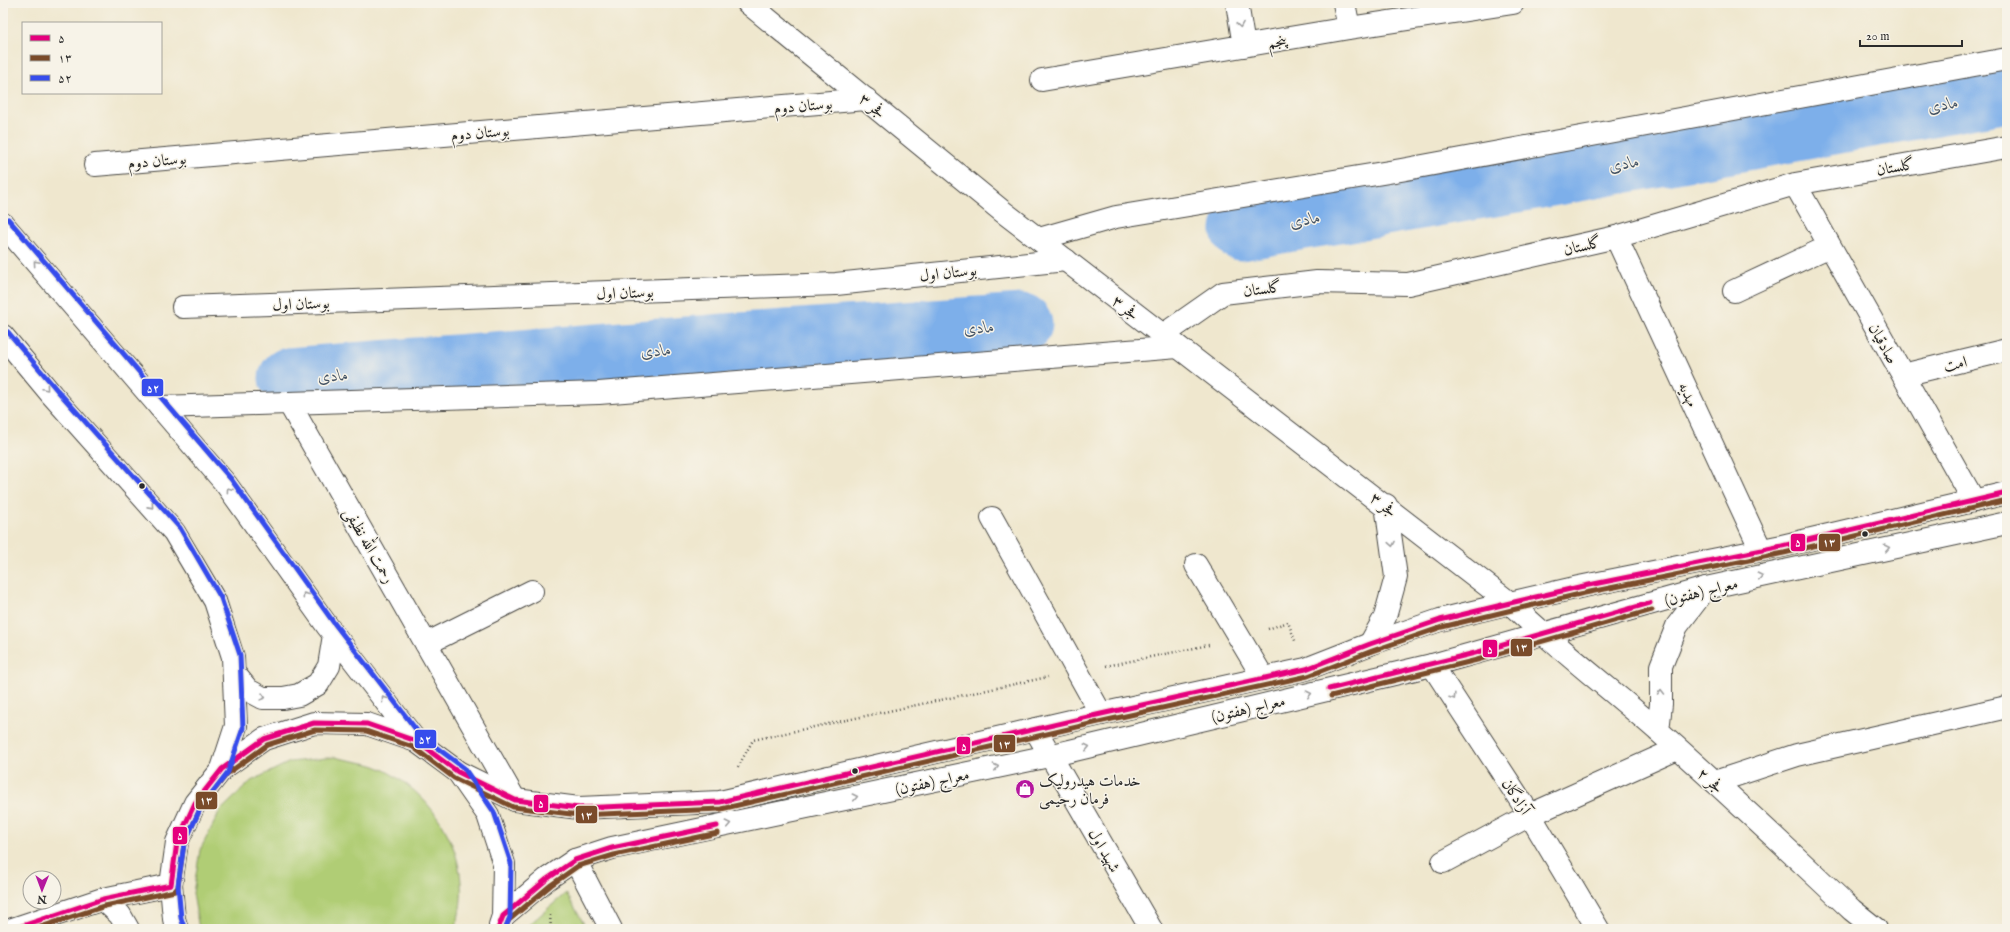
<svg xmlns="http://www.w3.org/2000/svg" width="2010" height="932" font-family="'IM FELL English',Amiri,serif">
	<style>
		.green { fill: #b0cd74; stroke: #6e7c50 }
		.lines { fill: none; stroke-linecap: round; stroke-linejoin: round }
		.river { stroke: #7dafea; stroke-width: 61 }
		.minor-casing { stroke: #484743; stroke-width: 24 }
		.tertiary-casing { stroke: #484743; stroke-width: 24 }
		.secondary-casing { stroke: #484743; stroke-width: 24 }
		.path { stroke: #484743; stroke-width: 2.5; stroke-dasharray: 1 3; stroke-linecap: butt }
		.minor { stroke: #fff; stroke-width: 22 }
		.tertiary { stroke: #fff; stroke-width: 22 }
		.secondary { stroke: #fff; stroke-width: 22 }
		.bus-1-casing { stroke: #f7f3e8; stroke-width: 8 }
		.bus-2-casing { stroke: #f7f3e8; stroke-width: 8 }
		.bus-3-casing { stroke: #f7f3e8; stroke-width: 8 }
		.bus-1 { stroke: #e5007d; stroke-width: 5 }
		.bus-2 { stroke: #7a4b2a; stroke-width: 5 }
		.bus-3 { stroke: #364cec; stroke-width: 5 }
		.oneway { stroke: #a0a0a0 }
		.bus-dot { fill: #2b2b2b; stroke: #f7f3e8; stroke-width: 1.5 }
		.labels { text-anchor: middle; stroke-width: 3; stroke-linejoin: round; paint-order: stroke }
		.street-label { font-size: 16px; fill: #2b2b2b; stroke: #f7f3e8 }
		.poi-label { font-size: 16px; fill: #2b2b2b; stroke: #f7f3e8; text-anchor: start }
		.water-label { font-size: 17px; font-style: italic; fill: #445364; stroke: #f7f3e8 }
		.line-badge { stroke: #f7f3e8; stroke-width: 1.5 }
		.badge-label { font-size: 11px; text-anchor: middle; font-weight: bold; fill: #fff }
	</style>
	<rect width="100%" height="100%" fill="#f7f3e8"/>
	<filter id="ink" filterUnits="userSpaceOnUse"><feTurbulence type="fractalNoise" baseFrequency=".025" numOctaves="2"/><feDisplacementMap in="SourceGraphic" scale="8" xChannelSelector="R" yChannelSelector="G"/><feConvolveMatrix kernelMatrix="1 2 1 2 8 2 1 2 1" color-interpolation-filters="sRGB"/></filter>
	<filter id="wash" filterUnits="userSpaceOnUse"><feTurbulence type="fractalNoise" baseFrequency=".012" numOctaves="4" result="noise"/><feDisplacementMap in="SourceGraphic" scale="16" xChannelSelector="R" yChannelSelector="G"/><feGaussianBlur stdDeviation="0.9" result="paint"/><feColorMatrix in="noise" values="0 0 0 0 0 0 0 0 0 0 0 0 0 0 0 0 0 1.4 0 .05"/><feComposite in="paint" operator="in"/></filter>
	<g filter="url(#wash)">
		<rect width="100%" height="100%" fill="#efe7ce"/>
		<path class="green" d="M335,757C349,761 367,762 380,768C439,796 477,865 455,929H199L193,893L200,850L220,811L251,781L290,762Z
			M566,893L587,929H524Z"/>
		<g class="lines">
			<path class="river" d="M1241,230L1535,179L2007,92
				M289,378L725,344L1022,324"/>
		</g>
	</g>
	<g filter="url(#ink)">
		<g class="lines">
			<defs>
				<path id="minor" d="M1237,3L1244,46
					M1344,3L1349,28
					M1042,80L1349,28L1513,3
					M95,165L866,99
					M1795,184L1974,501
					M1616,237L1761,550
					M1039,239L1116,217L1401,170L2007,59
					M1734,291L1830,246
					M183,307L836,284L1066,260
					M1163,335L1223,293L1317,282L1408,284L1616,237L1795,184L2007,147
					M1903,375L2007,350
					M289,403L515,800
					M160,407L599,393L1178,347
					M992,518L1101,714
					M1196,565L1264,679
					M426,644L532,591
					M1432,665L1530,815L1598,929
					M1035,729L1151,929
					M1715,782L1797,755L2007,707
					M575,860L611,929
					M1443,862L1530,815L1677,749"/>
				<path id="tertiary" d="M748,3L1002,211L1510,603C1557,648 1608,687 1656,729C1723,788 1787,849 1852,910L1876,929
					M1370,644L1385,617L1396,577L1386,505
					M1658,731L1661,704V666L1677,626L1706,588"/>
				<path id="secondary" d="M3,224L226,484L328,627L416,741
					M3,336L52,395L174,532L215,601L233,657L236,726L222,769
					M234,673L248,690L263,698H283L299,695L318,684L329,666L334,635
					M458,772L515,800L579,808L720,802L1101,714L1306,669L1370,644L1440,620L1510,603L1579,587L1782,546L2007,493
					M103,899L120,915L128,929
					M503,916L547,879L575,860L612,848L1049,756L1432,665L1706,588L2007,523
					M13,929L103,899L171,885
					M177,929L174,919L171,885L177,842L195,803L222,769L264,739L314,723L367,724L416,741L458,772L488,815L504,864L503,916L500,925"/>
			</defs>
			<use href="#minor" class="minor-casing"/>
			<use href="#tertiary" class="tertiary-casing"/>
			<use href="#secondary" class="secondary-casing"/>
			<path class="path" d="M1268,629L1288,622L1296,643
				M1106,666L1209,645
				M738,767L753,740L1048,677
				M550,915L551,929"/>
			<use href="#minor" class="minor"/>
			<use href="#tertiary" class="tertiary"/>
			<use href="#secondary" class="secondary"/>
			<defs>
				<path id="bus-1" d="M1329,689L1475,653L1650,603
					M13,929L103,899L171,885L177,842L195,803L222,769L264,739L314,723L367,724L416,741L458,772L515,800L579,808L720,802L1101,714L1306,669L1370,644L1440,620L1510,603L1579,587L1782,546L2007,493
					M498,929L503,916L547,879L575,860L612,848L717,826"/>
				<path id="bus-2" d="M1331,696L1477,660L1652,610
					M35,929L105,906L175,891L178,887L184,844L201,807L227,774L267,745L315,730L366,731L413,747L454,778L513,807L579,815L721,809L1103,721L1308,676L1372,651L1442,627L1512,610L1580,594L1784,553L2007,500
					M505,929L509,920L551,885L578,866L614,855L718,833"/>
				<path id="bus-3" d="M8,219L231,479L334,623L421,736L464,768L494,812L511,863L510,917L505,929
					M8,332L57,390L180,528L221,598L240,655L243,728L228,772L201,807L184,844L178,885L181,918L184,927"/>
			</defs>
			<use href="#bus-1" class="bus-1-casing"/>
			<use href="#bus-2" class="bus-2-casing"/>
			<use href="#bus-3" class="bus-3-casing"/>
			<use href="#bus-1" class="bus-1"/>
			<use href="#bus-2" class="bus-2"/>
			<use href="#bus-3" class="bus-3"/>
		</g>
		<defs><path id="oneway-chevron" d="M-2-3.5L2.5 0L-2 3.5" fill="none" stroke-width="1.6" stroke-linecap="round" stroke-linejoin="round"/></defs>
		<g class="oneway">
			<use href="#oneway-chevron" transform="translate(1240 25) rotate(81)"/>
			<use href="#oneway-chevron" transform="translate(36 263) rotate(-131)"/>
			<use href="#oneway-chevron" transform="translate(46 388) rotate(50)"/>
			<use href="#oneway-chevron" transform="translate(229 490) rotate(-126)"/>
			<use href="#oneway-chevron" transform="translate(151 506) rotate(48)"/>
			<use href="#oneway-chevron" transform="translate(1392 544) rotate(80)"/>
			<use href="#oneway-chevron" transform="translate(1887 548) rotate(-12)"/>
			<use href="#oneway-chevron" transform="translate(1760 576) rotate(-13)"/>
			<use href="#oneway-chevron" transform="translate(305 595) rotate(-126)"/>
			<use href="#oneway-chevron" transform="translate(1661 692) rotate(-90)"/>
			<use href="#oneway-chevron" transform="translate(1309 694) rotate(-13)"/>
			<use href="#oneway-chevron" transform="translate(263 697) rotate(15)"/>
			<use href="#oneway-chevron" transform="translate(1453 697) rotate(57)"/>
			<use href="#oneway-chevron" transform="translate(384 699) rotate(-128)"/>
			<use href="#oneway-chevron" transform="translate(1087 747) rotate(-13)"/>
			<use href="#oneway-chevron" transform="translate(996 767) rotate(-12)"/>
			<use href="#oneway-chevron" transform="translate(855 797) rotate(-12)"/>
			<use href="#oneway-chevron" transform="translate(728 824) rotate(-12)"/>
		</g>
	</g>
	<defs>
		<symbol id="shop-disc" viewBox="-11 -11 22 22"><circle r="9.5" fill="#b5179e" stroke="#f7f3e8"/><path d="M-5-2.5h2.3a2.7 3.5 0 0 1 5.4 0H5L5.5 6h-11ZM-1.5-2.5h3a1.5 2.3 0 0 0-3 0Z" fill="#fff"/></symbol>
	</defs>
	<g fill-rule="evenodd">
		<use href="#shop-disc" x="1014" y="778" width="22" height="22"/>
	</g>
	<g class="bus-dot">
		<circle cx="142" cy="486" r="3.5"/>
		<circle cx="1865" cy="534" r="3.5"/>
		<circle cx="855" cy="771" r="3.5"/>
	</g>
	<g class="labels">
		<g class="street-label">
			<text transform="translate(1277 41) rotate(-10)" y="6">پنجم</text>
			<text transform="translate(803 105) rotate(-5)" y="6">بوستان دوم</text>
			<text transform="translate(873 105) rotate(39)" y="6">فجر ۳</text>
			<text transform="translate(480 132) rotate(-5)" y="6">بوستان دوم</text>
			<text transform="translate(157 160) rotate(-5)" y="6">بوستان دوم</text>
			<text transform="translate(1895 166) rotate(-10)" y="6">گلستان</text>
			<text transform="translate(1582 245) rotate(-13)" y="6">گلستان</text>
			<text transform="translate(948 272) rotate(-6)" y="6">بوستان اول</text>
			<text transform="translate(1262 288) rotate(-7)" y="6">گلستان</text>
			<text transform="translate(625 292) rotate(-2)" y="6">بوستان اول</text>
			<text transform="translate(301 303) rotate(-2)" y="6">بوستان اول</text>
			<text transform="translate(1126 307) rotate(38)" y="6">فجر ۳</text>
			<text transform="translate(1884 343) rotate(61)" y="6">صادقیان</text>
			<text transform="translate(1955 363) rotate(-13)" y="6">امت</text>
			<text transform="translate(1689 394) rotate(65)" y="6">مهدیه</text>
			<text transform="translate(1384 504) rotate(38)" y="6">فجر ۳</text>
			<text transform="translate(370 545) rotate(60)" y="6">رحمت الله نظیفی</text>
			<text transform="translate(1701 591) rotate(-14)" y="6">معراج (هفتون)</text>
			<text transform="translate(1248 708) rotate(-13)" y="6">معراج (هفتون)</text>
			<text transform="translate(1711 780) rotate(42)" y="6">فجر ۲</text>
			<text transform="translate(932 781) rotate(-12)" y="6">معراج (هفتون)</text>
			<text transform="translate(1517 796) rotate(57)" y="6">آزادگان</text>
			<text transform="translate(1105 850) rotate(60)" y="6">شهید اول</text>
		</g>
		<g class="poi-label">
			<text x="1039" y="786">خدمات هیدرولیک<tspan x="1039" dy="18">فرمان رحیمی</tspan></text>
		</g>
		<g class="water-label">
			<text transform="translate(1943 104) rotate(-10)" y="6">مادی</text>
			<text transform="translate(1624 163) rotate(-10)" y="6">مادی</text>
			<text transform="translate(1305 219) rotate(-10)" y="6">مادی</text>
			<text transform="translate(979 327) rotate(-4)" y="6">مادی</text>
			<text transform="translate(656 350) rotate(-4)" y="6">مادی</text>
			<text transform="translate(333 375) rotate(-4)" y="6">مادی</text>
		</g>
	</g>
	<g class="line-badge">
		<rect x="141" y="378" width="23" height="19" rx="4" fill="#364cec"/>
		<rect x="1818" y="533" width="23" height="19" rx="4" fill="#7a4b2a"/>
		<rect x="1790" y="533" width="16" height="19" rx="4" fill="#e5007d"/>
		<rect x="1510" y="638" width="23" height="19" rx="4" fill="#7a4b2a"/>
		<rect x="1482" y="639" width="16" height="19" rx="4" fill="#e5007d"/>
		<rect x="414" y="729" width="23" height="20" rx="4" fill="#364cec"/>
		<rect x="993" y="734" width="23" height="19" rx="4" fill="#7a4b2a"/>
		<rect x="956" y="736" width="15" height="19" rx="4" fill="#e5007d"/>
		<rect x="195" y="791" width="23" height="19" rx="4" fill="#7a4b2a"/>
		<rect x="533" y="794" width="16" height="19" rx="4" fill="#e5007d"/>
		<rect x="575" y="805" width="23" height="19" rx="4" fill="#7a4b2a"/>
		<rect x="172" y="826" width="16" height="19" rx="4" fill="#e5007d"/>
	</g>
	<g class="badge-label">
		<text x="153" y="392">۵۲</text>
		<text x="1829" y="546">۱۳</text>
		<text x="1798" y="546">۵</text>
		<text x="1521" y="651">۱۳</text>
		<text x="1490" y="653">۵</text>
		<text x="425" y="743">۵۲</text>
		<text x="1004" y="748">۱۳</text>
		<text x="964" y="750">۵</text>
		<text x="206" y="804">۱۳</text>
		<text x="541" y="807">۵</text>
		<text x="586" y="819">۱۳</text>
		<text x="180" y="839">۵</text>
	</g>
	<rect width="2010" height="932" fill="none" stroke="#f7f3e8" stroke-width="16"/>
	<rect x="22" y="22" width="140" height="72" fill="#f7f3e8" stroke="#a5a39c"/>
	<rect x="30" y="35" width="20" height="6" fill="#e5007d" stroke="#a5a39c"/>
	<text x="58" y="42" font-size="12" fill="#2b2b2b">۵</text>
	<rect x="30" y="55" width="20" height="6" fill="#7a4b2a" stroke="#a5a39c"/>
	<text x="58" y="62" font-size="12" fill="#2b2b2b">۱۳</text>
	<rect x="30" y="75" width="20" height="6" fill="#364cec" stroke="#a5a39c"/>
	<text x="58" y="82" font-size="12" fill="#2b2b2b">۵۲</text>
	<g transform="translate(42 890) rotate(181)"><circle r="19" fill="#f7f3e8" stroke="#a5a39c"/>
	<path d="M0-3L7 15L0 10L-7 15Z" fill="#b5179e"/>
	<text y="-6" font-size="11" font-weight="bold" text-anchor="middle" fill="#2b2b2b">N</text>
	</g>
	<path d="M1860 40v6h102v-6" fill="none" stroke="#2b2b2b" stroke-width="2"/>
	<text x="1866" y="40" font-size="12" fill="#2b2b2b" stroke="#f7f3e8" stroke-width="3" paint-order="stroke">20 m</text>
</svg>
